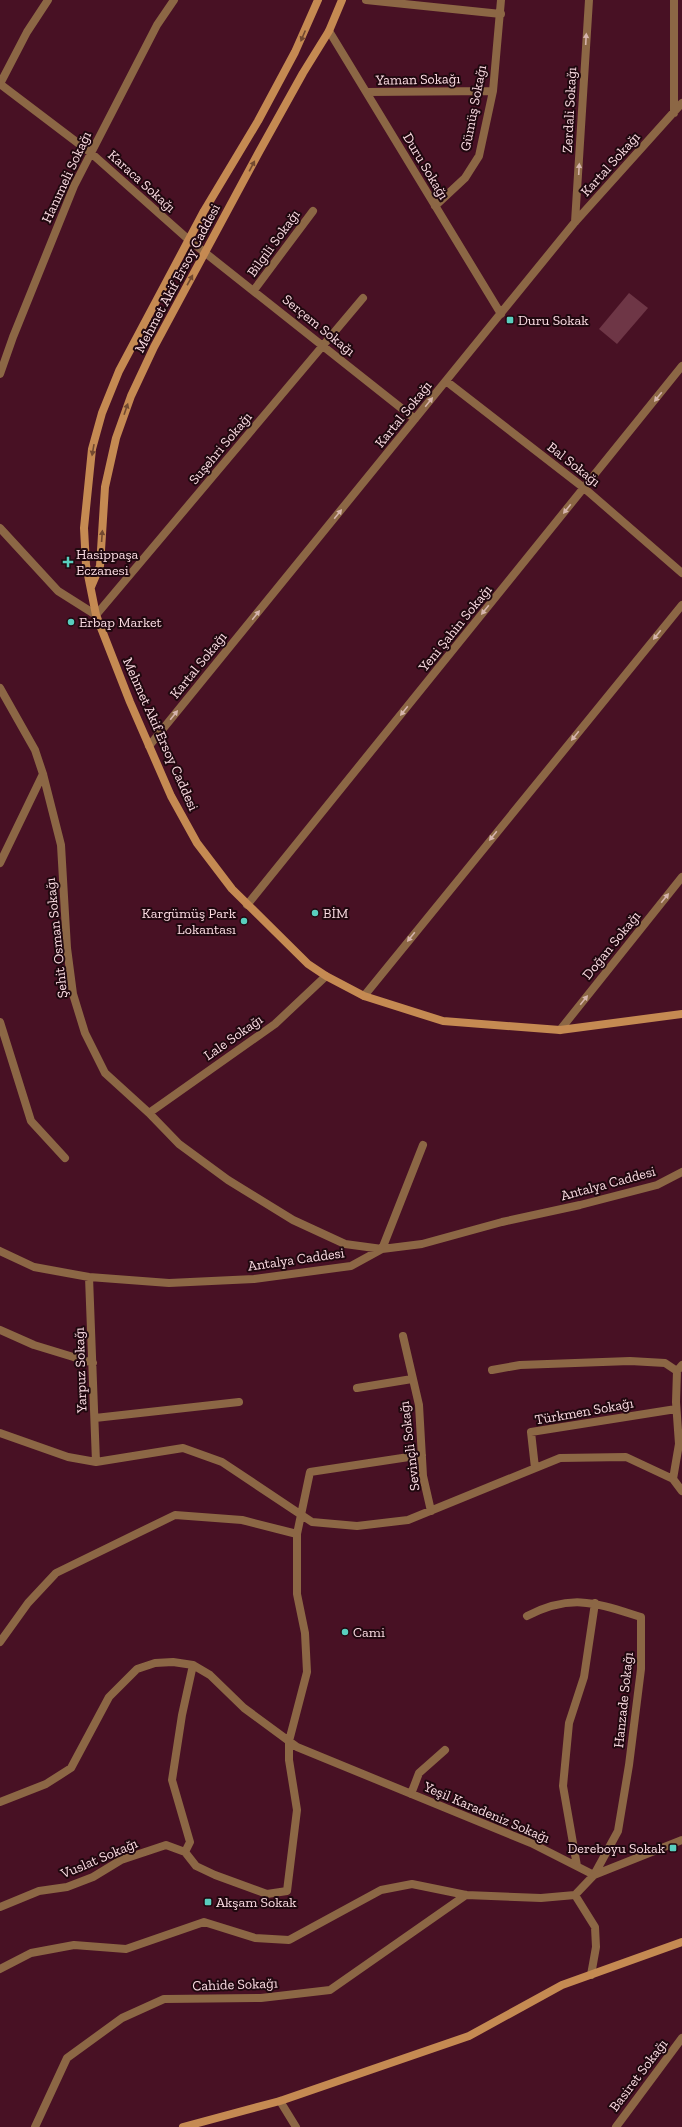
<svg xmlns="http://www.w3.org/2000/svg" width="682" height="2127" font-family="'Zilla Slab',serif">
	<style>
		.green { fill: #6e3646 }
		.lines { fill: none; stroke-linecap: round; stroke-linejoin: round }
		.street { stroke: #8c6745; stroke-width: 8 }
		.secondary { stroke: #c58a52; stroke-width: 8 }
		.oneway { fill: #724930 }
		.oneway2 { fill: #d5b4ac }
		.poi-dot { fill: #59cebe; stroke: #20080f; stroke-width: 1.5 }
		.labels { text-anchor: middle; stroke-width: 4; stroke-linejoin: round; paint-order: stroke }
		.street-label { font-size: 14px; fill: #fcdde4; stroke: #20080f }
		.poi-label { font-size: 14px; fill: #fcdde4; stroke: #20080f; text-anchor: start }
	</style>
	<rect width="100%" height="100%" fill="#481124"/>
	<path class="green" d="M629,293L648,308L617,344L599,329Z"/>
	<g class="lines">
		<path class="street" d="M366,0L501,14
			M329,31L501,314
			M0,84L91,153L189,240L415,419
			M0,84L27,32L48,0
			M367,92L493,91
			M674,113V0
			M435,206L465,178L479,156L493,91L501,0
			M575,222L589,0
			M254,290L313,211
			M0,374L13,337L74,186L157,25L174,0
			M446,381L584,488L682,573
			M0,528L58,591L96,615L363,298
			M0,688L35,750L43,774L61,845L67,948L73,994L85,1033L105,1073L149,1113L179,1144L228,1180L293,1220L345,1244L382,1249L423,1145
			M149,746L575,222L682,103
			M0,863L43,774
			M247,905L682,366
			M364,996L682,605
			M0,1022L31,1121L65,1158
			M560,1030L682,877
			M149,1113L275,1024L326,976
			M0,1251L34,1267L89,1277L169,1283L254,1279L351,1266L382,1249L422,1244L502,1222L580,1205L657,1185L682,1172
			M89,1277L96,1462
			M0,1330L34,1345L93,1363
			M403,1336L419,1405L423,1476L431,1511
			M492,1370L520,1365L630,1361L665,1363L677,1371
			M357,1388L412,1379
			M95,1418L239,1402
			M0,1433L68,1457L96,1462L183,1448L222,1462L312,1522L357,1526L408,1520L560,1458L626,1457L673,1479L682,1491
			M535,1468L531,1432L676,1409
			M673,1479L679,1444L676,1402L677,1371L682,1365
			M297,1534L310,1472L422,1455
			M0,1642L28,1603L56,1573L175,1515L242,1520L297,1534V1594L305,1633L307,1672L289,1741V1760L297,1810L287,1891L267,1894L215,1875L196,1866L185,1852L190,1842L172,1780L182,1715L193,1665
			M411,1794L419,1773L445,1750
			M0,1802L46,1784L71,1768L109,1697L137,1669L155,1663L173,1662L193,1665L210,1675L244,1708L297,1747L531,1843L594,1875
			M577,1866L563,1786L569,1723L584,1677L595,1603
			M594,1875L682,1840
			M575,1895L595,1927L596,1947L591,1975
			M0,1907L39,1891L67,1887L93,1877L121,1860L166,1845L185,1852
			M0,1969L31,1953L74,1945L126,1949L204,1922L255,1938L289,1940L381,1890L412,1884L466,1895L541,1898L575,1895L594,1875L618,1831L629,1765L641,1669V1617C596,1603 572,1593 527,1616
			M280,2101L296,2127
			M35,2127L67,2058L122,2018L164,1999L261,1998L330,1990L466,1895
			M616,2127L682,2038"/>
		<path class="secondary" d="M318,0L295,52L258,121L204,211L119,371L102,413L92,449L84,528L86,565L96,615L130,702L171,796L197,843L232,889L308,964L326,976L364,996L443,1021L560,1030L682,1014
			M91,587L100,566L105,487L116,438L131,396L154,347L259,152L303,73L329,31L342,0
			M183,2127L280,2101L469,2036L562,1985L682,1942"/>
	</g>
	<defs><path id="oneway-solid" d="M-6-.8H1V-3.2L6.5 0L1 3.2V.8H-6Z"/></defs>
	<g class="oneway">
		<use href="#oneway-solid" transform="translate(303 36) rotate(113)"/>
		<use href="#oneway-solid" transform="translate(252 166) rotate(-62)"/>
		<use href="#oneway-solid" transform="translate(190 280) rotate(-61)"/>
		<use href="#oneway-solid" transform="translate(126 409) rotate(-71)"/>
		<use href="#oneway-solid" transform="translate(93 450) rotate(100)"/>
		<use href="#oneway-solid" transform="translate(102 536) rotate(-86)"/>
	</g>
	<g class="oneway2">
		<use href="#oneway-solid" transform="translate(586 39) rotate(-87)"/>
		<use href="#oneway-solid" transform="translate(579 169) rotate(-87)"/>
		<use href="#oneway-solid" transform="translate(658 397) rotate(129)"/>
		<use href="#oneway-solid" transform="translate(429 402) rotate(-51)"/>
		<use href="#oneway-solid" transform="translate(567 509) rotate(129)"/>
		<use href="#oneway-solid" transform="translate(338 514) rotate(-51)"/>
		<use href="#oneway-solid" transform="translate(485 610) rotate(129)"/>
		<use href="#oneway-solid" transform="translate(256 615) rotate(-51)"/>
		<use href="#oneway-solid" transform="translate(657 635) rotate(129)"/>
		<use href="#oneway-solid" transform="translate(404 711) rotate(129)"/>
		<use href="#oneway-solid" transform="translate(174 715) rotate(-51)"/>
		<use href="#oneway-solid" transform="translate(575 736) rotate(129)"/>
		<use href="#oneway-solid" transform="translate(493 836) rotate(129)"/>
		<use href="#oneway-solid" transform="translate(665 898) rotate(-51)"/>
		<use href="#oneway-solid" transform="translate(411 937) rotate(129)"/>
		<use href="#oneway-solid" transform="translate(584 1000) rotate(-51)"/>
	</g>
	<g class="poi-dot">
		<rect x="506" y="316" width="8" height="8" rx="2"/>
		<path d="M66 556h4v4h4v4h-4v4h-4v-4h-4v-4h4z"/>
		<circle cx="71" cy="622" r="4"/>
		<circle cx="315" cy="913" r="4"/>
		<circle cx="244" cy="921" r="4"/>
		<circle cx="345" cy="1632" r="4"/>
		<rect x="669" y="1844" width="8" height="8" rx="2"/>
		<rect x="204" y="1898" width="8" height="8" rx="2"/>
	</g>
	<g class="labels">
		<g class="street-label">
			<text transform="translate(418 79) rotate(-1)" y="5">Yaman Sokağı</text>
			<text transform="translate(473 108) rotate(-79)" y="5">Gümüş Sokağı</text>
			<text transform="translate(569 110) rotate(-87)" y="5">Zerdali Sokağı</text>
			<text transform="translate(610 164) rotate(-48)" y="5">Kartal Sokağı</text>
			<text transform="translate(426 166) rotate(59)" y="5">Duru Sokağı</text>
			<text transform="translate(66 177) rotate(-65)" y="5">Hanımeli Sokağı</text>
			<text transform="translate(142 181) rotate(42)" y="5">Karaca Sokağı</text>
			<text transform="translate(273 243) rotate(-54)" y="5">Bilgili Sokağı</text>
			<text transform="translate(177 278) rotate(-62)" y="5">Mehmet Akif Ersoy Caddesi</text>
			<text transform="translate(319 325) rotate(39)" y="5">Serçem Sokağı</text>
			<text transform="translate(403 414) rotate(-51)" y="5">Kartal Sokağı</text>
			<text transform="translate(220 448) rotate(-50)" y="5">Suşehri Sokağı</text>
			<text transform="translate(574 464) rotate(38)" y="5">Bal Sokağı</text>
			<text transform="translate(455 628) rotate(-51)" y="5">Yeni Şahin Sokağı</text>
			<text transform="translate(198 665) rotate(-51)" y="5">Kartal Sokağı</text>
			<text transform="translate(161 734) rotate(66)" y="5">Mehmet Akif Ersoy Caddesi</text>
			<text transform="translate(56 938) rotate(-96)" y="5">Şehit Osman Sokağı</text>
			<text transform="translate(611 945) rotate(-51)" y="5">Doğan Sokağı</text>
			<text transform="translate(233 1037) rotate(-35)" y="5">Lale Sokağı</text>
			<text transform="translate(608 1183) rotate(-15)" y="5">Antalya Caddesi</text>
			<text transform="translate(296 1259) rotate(-8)" y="5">Antalya Caddesi</text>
			<text transform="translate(80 1370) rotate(-92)" y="5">Yarpuz Sokağı</text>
			<text transform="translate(584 1411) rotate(-10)" y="5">Türkmen Sokağı</text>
			<text transform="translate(409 1446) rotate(-97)" y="5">Sevinçli Sokağı</text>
			<text transform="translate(623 1700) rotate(-84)" y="5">Hanzade Sokağı</text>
			<text transform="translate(487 1812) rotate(23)" y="5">Yeşil Karadeniz Sokağı</text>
			<text transform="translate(99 1858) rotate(-23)" y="5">Vuslat Sokağı</text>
			<text transform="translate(235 1984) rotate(-2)" y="5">Cahide Sokağı</text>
			<text transform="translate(638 2075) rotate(-53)" y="5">Basiret Sokağı</text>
		</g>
		<g class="poi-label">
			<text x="518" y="325">Duru Sokak</text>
			<text x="76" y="559">Hasippaşa<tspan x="76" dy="16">Eczanesi</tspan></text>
			<text x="79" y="627">Erbap Market</text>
			<text x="236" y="918" text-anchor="end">Kargümüş Park<tspan x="236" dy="16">Lokantası</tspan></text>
			<text x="323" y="918">BİM</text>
			<text x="353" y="1637">Cami</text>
			<text x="665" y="1853" text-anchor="end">Dereboyu Sokak</text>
			<text x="216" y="1907">Akşam Sokak</text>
		</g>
	</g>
</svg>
